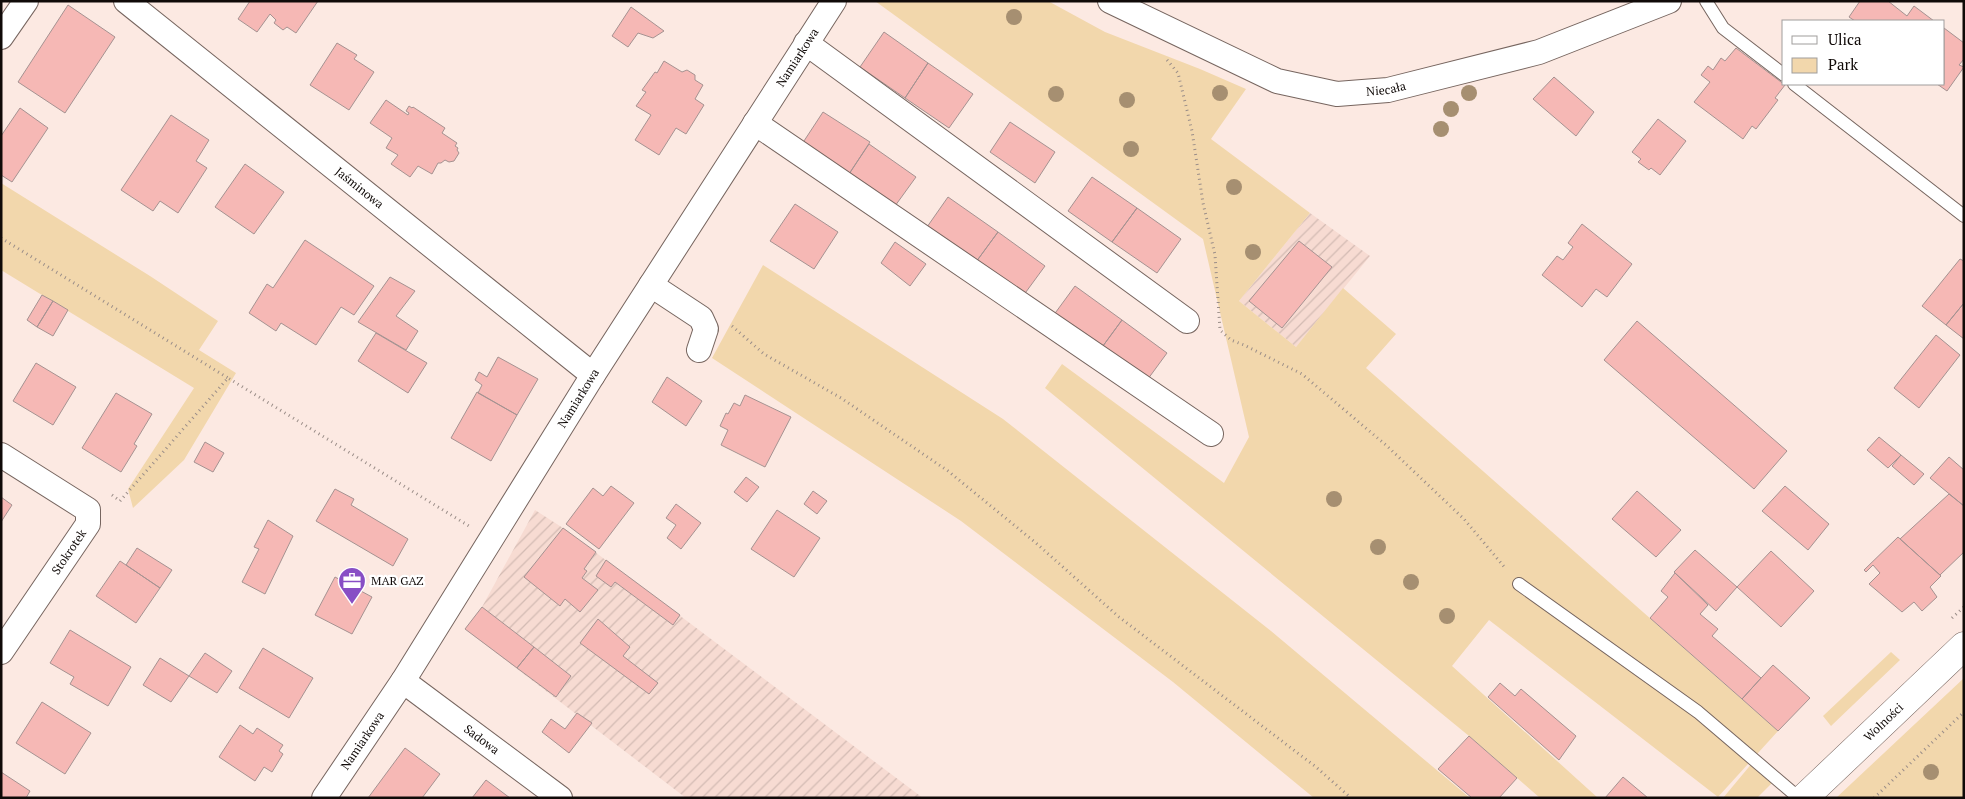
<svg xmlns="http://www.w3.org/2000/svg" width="1965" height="799" font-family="'PT Serif',serif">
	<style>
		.industrial { fill: url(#industrial-furrows) }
		.green { fill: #f2d7ac }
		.building { fill: #f6b8b5; stroke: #a59291 }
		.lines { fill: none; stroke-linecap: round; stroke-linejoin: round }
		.service-casing { stroke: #76655f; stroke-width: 14 }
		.minor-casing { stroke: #76655f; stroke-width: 26 }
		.tertiary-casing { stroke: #76655f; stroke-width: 29 }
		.path { stroke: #9a8d88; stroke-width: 3; stroke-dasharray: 1 4; stroke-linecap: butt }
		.service { stroke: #fff; stroke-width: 12 }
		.minor { stroke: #fff; stroke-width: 24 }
		.tertiary { stroke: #fff; stroke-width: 28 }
		.tree { fill: #a68f71 }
		.labels { text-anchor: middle; stroke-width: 4.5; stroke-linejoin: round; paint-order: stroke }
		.street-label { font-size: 12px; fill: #100a08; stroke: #fff }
		.poi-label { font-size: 12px; fill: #100a08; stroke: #fff; text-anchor: start }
	</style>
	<defs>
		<pattern id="industrial-furrows" width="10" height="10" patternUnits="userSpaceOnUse" patternTransform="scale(1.25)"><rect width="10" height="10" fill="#f7dbd2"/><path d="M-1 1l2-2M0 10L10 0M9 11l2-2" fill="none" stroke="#d3bbb3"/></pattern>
	</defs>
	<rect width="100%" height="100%" fill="#fce9e2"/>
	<path class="industrial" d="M1310,213L1370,256L1296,347L1239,301Z
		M535,510L563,528L923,798H686L465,629L482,607Z"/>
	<path class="green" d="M875,1H1048L1105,32L1200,69L1246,89L1211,139L1310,213L1239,301L1296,347L1343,288L1396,334L1366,368L1778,731L1718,797L1489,620L1452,666L1598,798H1540L1469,736L1045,388L1062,364L1224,483L1249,437L1203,239Z
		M1,183L150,276L218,321L199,350L236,373L184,460L133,508L128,489L194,388L1,270Z
		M763,265L1003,419L1271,631L1470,798H1314L1173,682L961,521L712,358Z
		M1891,652L1900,660L1831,726L1823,716Z
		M1964,678V798H1836Z
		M1753,762L1773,782L1757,798H1723Z"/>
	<path class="building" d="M250,1H318L296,33L287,27L283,30L274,23L276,20L270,14L257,32L238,19Z
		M1860,1H1888L1907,16L1914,6L1934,21H1855L1849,17Z
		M68,5L115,37L65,113L18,82Z
		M631,7L664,31L653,38L638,33L628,47L612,36Z
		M1944,28L1964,43V59L1959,65L1964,67L1947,91L1937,84H1944Z
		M884,32L928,63L905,98L860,67Z
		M337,43L357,55L354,59L374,72L349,110L310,85Z
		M1736,48L1785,85L1775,98L1778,100L1756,129L1752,126L1743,139L1694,102L1710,82L1701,75L1708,66L1713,70L1721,58L1725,61Z
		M664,61L682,72L687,70L695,75V80L703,85L695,99L704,105L686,134L676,128L659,155L635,140L651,115L636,106L646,92L642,90L655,72L657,73Z
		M928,63L973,94L949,128L905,98Z
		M1554,77L1594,112L1576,136L1533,99Z
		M386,100L408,115L409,113L406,111L409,106L412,108L413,107L445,128L442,133L457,143L455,146L458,148L457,150L459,153L454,161L449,162L445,160L441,163H438L432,174L418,166L410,177L391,164L398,155L386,148L392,138L370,123Z
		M20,108L48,128L12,182L1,175V136Z
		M823,112L870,142L849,174L802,144Z
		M171,115L209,140L196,161L207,168L178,213L160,201L153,211L121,190Z
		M1658,119L1686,141L1660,175L1651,168L1649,170L1638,162L1641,159L1632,152Z
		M1010,122L1055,152L1035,183L990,152Z
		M869,144L916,177L895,206L849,174Z
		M245,164L284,192L254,234L215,207Z
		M1092,177L1137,208L1112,242L1068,211Z
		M948,197L998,232L976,262L927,227Z
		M795,204L838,232L814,269L770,241Z
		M1137,208L1181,239L1157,273L1112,242Z
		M1582,224L1632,264L1607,297L1596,289L1582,307L1542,275L1557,256L1563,260L1573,247L1568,243Z
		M998,232L1045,266L1023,296L976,262Z
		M305,240L374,286L354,315L341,307L316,345L281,323L276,331L249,313L267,284L273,288Z
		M1299,241L1332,267L1282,328L1249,301Z
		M895,242L926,264L910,286L881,263Z
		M1960,259L1964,261V303L1946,325L1922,306Z
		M390,277L415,291L396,316L418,331L406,350L358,322Z
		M1075,286L1122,320L1100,350L1053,316Z
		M42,295L53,301L37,327L27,320Z
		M53,301L68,310L53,336L37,327Z
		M1964,303V339L1946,325Z
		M1122,320L1167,353L1145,383L1100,350Z
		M1637,321L1787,451L1754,489L1604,360Z
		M376,333L427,363L408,393L358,361Z
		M1936,335L1960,355L1919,408L1894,388Z
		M498,357L538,379L517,415L478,393L482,385L475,380L479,372L487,377Z
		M36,363L76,387L53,425L13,401Z
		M667,377L702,401L686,426L652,402Z
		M477,392L517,415L491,461L451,438Z
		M116,393L152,414L134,444L137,446L121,472L82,448Z
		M745,395L791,417L765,467L721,445L728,430L720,426L726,413L728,414L734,403L740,406Z
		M1879,437L1901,455L1888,468L1867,450Z
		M205,442L224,453L213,472L194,462Z
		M1901,455L1924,474L1914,485L1892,466Z
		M1949,457L1964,470V506L1930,478Z
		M746,477L759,487L747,502L734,492Z
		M611,486L634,503L599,549L566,524L593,488L603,496Z
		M1785,486L1829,524L1808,550L1762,511Z
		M335,489L354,499L351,505L408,539L393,566L316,521Z
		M813,491L827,501L817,514L804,504Z
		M1637,491L1681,530L1656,557L1612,519Z
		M1949,494L1964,506V552L1940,575L1900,539Z
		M1,497L12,505L1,522Z
		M676,504L701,523L681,549L667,538L676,525L666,518Z
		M777,510L820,538L794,577L751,549Z
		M268,520L293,536L265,594L242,582L259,549L254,547Z
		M563,528L596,552L584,569L587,571L582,578L598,590L580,612L565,599L560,606L524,577Z
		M1898,537L1941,576L1930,587L1937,597L1922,611L1914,602L1902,612L1869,584L1880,573L1873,565L1866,572L1864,570Z
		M137,548L172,570L160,588L126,565Z
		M1695,550L1737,587L1716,611L1674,572Z
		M1771,551L1814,591L1781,627L1737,587Z
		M606,560L680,615L673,625L615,582L611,587L596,576Z
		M120,561L160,588L136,623L96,596Z
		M1675,573L1708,605L1700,614L1718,629L1712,636L1761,678L1742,699L1650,618L1668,597L1661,591Z
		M335,577L372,597L352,634L315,615Z
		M482,607L534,647L517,668L465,629Z
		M598,619L630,647L623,656L658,683L649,694L580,643Z
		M70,630L131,667L108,706L70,684L74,677L50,663Z
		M534,647L571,676L556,697L517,668Z
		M263,648L313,678L289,718L239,688Z
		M205,653L232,671L217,693L189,676Z
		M160,658L189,676L171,702L143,685Z
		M1773,665L1810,698L1778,731L1742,699Z
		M1500,683L1515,696L1521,689L1576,736L1559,760L1488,697Z
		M42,702L91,733L65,774L16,743Z
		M577,713L592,723L569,753L542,732L551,719L565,729Z
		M240,725L253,734L257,728L283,745L279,751L283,754L272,772L264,767L255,781L219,757Z
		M1469,736L1517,778L1499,798H1472L1438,769Z
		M405,748L440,774L422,798H368Z
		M1,772L30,791L26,798H1Z
		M1623,777L1648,798H1605Z
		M486,780L510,798H472Z"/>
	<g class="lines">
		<defs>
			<path id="service" d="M1706,1L1723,28L1784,75
				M1794,84L1964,216
				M1519,584L1698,712L1799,798"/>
			<g id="minor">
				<path id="s1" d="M126,1L593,375"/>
				<path id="s2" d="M1110,1L1277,81L1337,94L1388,90L1539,52L1669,1"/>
				<path d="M1,37L26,1"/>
				<path d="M806,43L1187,321"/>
				<path d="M755,123L1211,434"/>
				<path d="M651,285L701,318L706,329L699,350"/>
				<path d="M1,455L88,510V524L1,652"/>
				<path id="s3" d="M403,681L560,798"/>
				<path id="s4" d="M324,798L403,681L593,375L834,1"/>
			</g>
			<g id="tertiary">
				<path id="s5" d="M1804,798L1964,646"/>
			</g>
		</defs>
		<use href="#service" class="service-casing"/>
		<use href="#minor" class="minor-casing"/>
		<use href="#tertiary" class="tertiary-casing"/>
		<path class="path" d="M1167,60L1178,73L1192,131L1203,203L1215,255L1220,330L1231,340L1244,345L1302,374L1387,446L1464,519L1506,569
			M1,238L228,378
			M732,326L764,354L841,398L948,471L1036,543L1119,617L1316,767L1351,798
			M112,495L120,501L228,378L469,526
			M1952,618L1964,607
			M1874,798L1964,712"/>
		<use href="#service" class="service"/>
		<use href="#minor" class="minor"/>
		<use href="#tertiary" class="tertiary"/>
	</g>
	<g class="tree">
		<circle cx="1014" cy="17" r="8"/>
		<circle cx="1220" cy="93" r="8"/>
		<circle cx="1469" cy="93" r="8"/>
		<circle cx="1056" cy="94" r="8"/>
		<circle cx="1127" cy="100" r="8"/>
		<circle cx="1451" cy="109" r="8"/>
		<circle cx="1441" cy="129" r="8"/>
		<circle cx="1131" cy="149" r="8"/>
		<circle cx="1234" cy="187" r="8"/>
		<circle cx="1253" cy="252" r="8"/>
		<circle cx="1334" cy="499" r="8"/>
		<circle cx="1378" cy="547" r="8"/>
		<circle cx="1411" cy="582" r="8"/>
		<circle cx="1447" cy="616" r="8"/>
		<circle cx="1931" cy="772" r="8"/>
	</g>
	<defs>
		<symbol id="office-pin" viewBox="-11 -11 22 30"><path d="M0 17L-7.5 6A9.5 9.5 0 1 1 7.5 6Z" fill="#884ec5" stroke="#fff"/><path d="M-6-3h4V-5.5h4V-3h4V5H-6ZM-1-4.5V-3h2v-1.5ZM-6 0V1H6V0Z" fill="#fff"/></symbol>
	</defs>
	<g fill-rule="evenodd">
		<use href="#office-pin" x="336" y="565" width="32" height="43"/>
	</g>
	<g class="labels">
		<g class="street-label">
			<text dy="4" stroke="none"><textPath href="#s4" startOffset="879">Namiarkowa</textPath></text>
			<text dy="4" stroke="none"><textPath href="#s2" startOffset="296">Niecała</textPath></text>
			<text dy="4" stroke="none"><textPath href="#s1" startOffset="299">Jaśminowa</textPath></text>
			<text dy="4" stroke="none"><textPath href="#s4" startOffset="474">Namiarkowa</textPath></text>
			<text transform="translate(69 552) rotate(-56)" y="4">Stokrotek</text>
			<text dy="4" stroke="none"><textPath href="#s5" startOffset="110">Wolności</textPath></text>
			<text dy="4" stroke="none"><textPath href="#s3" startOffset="98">Sadowa</textPath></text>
			<text dy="4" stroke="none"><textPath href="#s4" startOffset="69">Namiarkowa</textPath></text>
		</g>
		<g class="poi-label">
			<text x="371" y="585">MAR GAZ</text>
		</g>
	</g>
	<rect width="1965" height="799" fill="none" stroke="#100a08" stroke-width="5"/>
	<rect x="1782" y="20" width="162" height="65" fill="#ffffff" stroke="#9f9d9c"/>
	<rect x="1792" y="36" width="25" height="8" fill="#ffffff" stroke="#9f9d9c"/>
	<text x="1828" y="45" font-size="15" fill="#100a08">Ulica</text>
	<rect x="1792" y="58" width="25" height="15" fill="#f2d7ac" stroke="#9f9d9c"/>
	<text x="1828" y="70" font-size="15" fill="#100a08">Park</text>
</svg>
